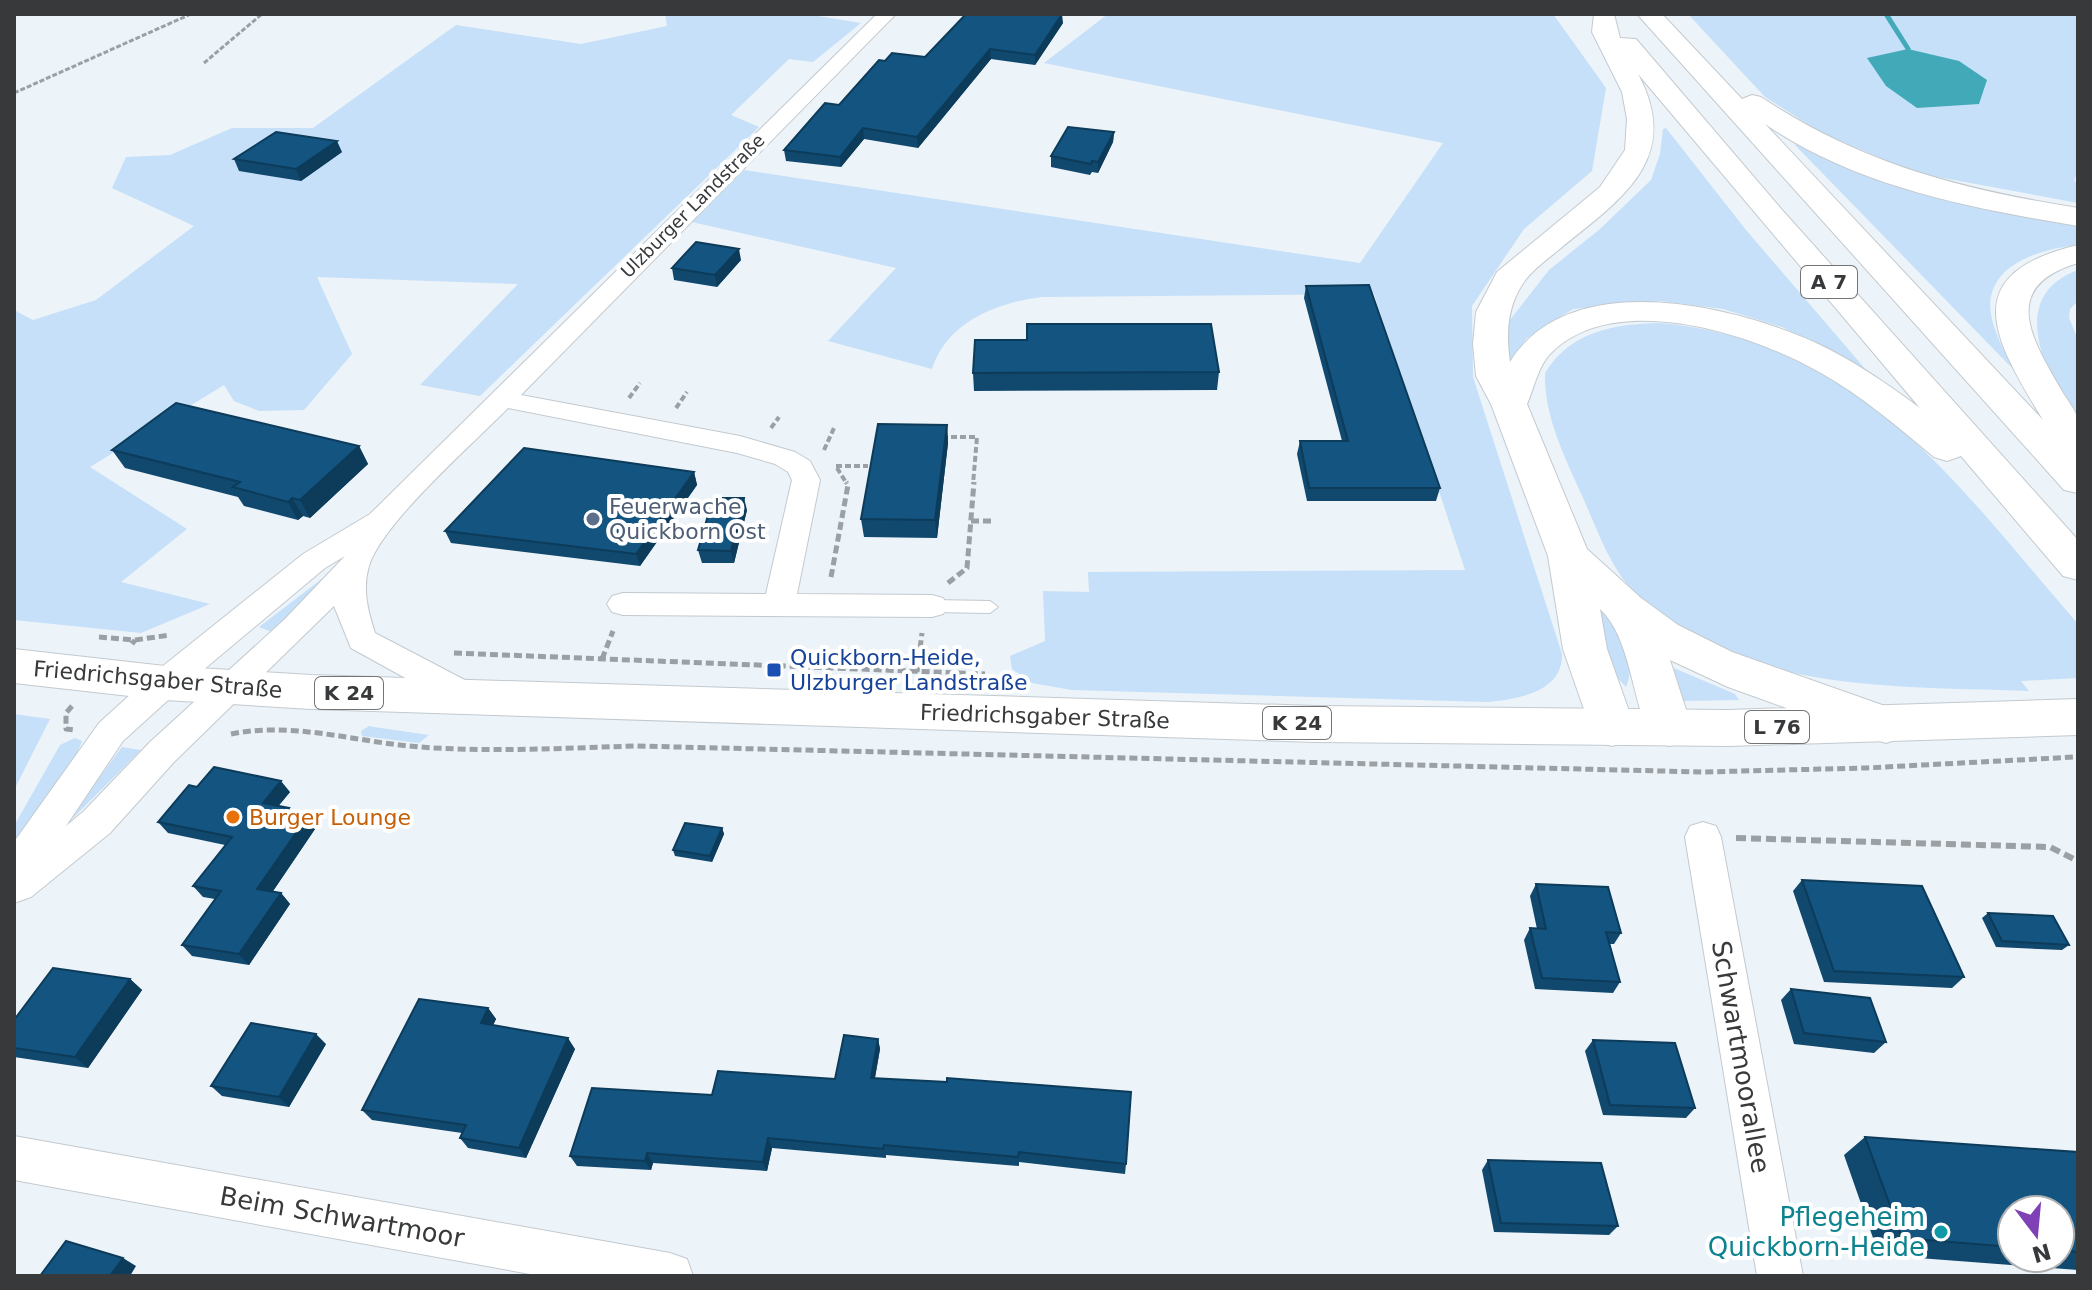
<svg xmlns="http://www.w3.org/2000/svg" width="2092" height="1290" font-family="'DejaVu Sans',sans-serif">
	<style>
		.green { fill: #c5e0f8 }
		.water { fill: #42a9b8 }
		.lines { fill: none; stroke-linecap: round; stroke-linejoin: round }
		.stream { fill: #42a9b8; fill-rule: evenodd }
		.lane-casing { stroke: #c3cacf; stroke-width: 2 }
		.street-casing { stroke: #c3cacf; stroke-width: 2 }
		.primary-casing { stroke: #c3cacf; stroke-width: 2 }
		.highway-casing { stroke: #c3cacf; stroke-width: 2 }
		.path-far3 { stroke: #9ba0a4; stroke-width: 3; stroke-dasharray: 5 2; stroke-linecap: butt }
		.path-far2 { stroke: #9ba0a4; stroke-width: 4; stroke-dasharray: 6 3; stroke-linecap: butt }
		.path-far1 { stroke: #9ba0a4; stroke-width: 5; stroke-dasharray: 8 4; stroke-linecap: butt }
		.path { stroke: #9ba0a4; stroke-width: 6; stroke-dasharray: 10 5; stroke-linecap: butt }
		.lane { fill: #fff; fill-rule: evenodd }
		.street { fill: #fff; fill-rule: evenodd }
		.primary { fill: #fff; fill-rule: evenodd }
		.highway { fill: #fff; fill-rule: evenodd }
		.wall { fill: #10486e; fill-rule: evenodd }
		.shaded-wall { fill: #0d3b5a }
		.building { fill: #135480; stroke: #0d3b5a; stroke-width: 2 }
		.service-dot { fill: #5c6f8a; stroke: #fff; stroke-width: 3 }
		.transit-dot { fill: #1a4fb4; stroke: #fff; stroke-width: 3 }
		.food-dot { fill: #e8710a; stroke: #fff; stroke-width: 3 }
		.culture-dot { fill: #0f9aa8; stroke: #fff; stroke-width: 3 }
		.labels { text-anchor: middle; stroke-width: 8; stroke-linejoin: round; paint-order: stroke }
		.far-street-label { font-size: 18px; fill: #37393b; stroke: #fff }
		.shield { fill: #fff; stroke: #737476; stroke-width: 2 }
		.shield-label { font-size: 20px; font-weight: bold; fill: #37393b }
		.service-label { font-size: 22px; fill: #4e5e75; stroke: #fff; text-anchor: start }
		.transit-label { font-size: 22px; fill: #164399; stroke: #fff; text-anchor: start }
		.street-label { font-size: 22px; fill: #37393b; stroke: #fff }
		.food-label { font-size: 22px; fill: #c56008; stroke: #fff; text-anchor: start }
		.near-street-label { font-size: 26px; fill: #37393b; stroke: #fff }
		.near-culture-label { font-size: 26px; fill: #0d838f; stroke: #fff; text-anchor: end }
	</style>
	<rect width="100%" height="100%" fill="#ecf3f9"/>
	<path class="green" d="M665,14H805L861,23L813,62L789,59L731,115L759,127L480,396L420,385L518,284L317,277L352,354L304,410L259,411L234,401L224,385L90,467L187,529L121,582L210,604L141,633L14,620V310L33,320L96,300L194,226L112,188L126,157L170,155L232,128H313L456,25L581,44L667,26Z
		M1108,14H1553L1606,88L1592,171L1524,229L1472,306L1473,377L1562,654C1563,692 1518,699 1488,702L1072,690L1032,683L1012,669L1010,656L1045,641L1043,591L1089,592L1088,572L1465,570L1374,294L1042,297C996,303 947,322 932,369L828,341L896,268L692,222L744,170L1360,263L1443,143L1044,63Z
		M1688,14H2078V171L2074,181L2078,182V203L1916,173L1822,133L1765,97Z
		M1666,128L1746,230L1873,378L1782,327L1723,309L1660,301L1573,309L1526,339L1507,370L1506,325L1549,270L1600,229L1651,180L1660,154L1663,129Z
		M1794,144L1904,186L2078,223V245C2040,249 1983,265 1991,315C1994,332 2005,352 2012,368Z
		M2078,270V301L2070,309L2069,318L2078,339V425C2050,380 2002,298 2078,270Z
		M1660,323C1863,342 1955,483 2078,624V678L2021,681L2029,691C1901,686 1741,694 1641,599C1612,573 1599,534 1584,500C1566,459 1544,418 1545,373C1571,331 1614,324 1660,323Z
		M323,578L272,632L259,627Z
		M1589,596C1609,619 1640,655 1626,687L1612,672Z
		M1669,666L1735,694L1739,700L1682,701Z
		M14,714L50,719L14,790Z
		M369,726L374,727L429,735L419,743L362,736L361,731Z
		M75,738L82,741L73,763L14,848V826L60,745Z
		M122,747L141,750L73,818V813Z"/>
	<path class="water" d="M1908,49L1959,61L1987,80L1979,104L1917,108L1886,86L1867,58Z"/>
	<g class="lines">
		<path class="stream" d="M1883,14H1889L1911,49L1910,50H1906Z"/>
		<defs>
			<path id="lane" d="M932,600L990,601L998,607L990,613L932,612L924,606Z"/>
			<path id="street" d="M877,14H896L521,395L740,436L795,452L810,461L820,480L797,594L932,595L943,598L948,606L943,614L932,617L623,615L612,612L607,604L612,596L623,593L766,594L792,480L788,472L775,464L737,453L508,408C474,443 382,523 369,566C362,589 368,611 375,633L480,688L485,697L480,706L468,710L456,706L351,648L334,606L174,762L110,833L31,897L14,903V842L99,723L153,674L303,554L370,514ZM345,556L285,619L150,742L84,811L66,826L123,741L177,692L325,568Z
				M1703,822L1716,826L1721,837L1803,1276H1757L1685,837L1690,826Z
				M14,1136L670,1253L687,1259L693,1276H541L14,1180Z"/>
			<path id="primary" d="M14,649L165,666L311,675L1316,706L1728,710L2078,699V735L1728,746L1316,742L311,709L165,700L14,683Z"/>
			<path id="highway" d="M1594,14H1614L1620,38L1636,39L1783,211L2078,540V580L2063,576L1961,456L1947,461L1934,457C1898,427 1862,396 1821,373C1754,334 1614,288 1550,354C1538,367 1534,388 1527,404L1587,549L1641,598L1678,625L1732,652L1902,712L1909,725L1902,738L1886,743L1870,738L1728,687L1670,660L1692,728L1686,741L1669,746L1652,741C1632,703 1631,637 1600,609L1607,649L1635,728L1629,741L1612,746L1595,741L1563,649L1548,556L1491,404L1476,376L1473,344L1476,312L1497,272L1600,187L1625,150L1627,119L1622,92L1592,32ZM1638,74L1920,408C1887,384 1853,360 1816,343C1733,305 1569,266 1510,362C1506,335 1507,308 1522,285C1530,271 1549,258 1562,247C1622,199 1683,158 1638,74Z
				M1637,14H1662L1742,99L1752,95L1761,97C1862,164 1960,189 2078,208V226C1970,208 1857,187 1765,124L2043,420C1993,338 1956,274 2078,245V263C1997,287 2033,341 2063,393C2068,401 2076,411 2078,420C2082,442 2078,470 2078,493L2064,490Z"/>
		</defs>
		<use href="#lane" class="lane-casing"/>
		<use href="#street" class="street-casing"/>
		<use href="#primary" class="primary-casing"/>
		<use href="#highway" class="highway-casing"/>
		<path class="path-far3" d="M204,63L262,14
			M14,93L191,14"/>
		<path class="path-far2" d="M629,398L640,383
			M676,408L687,392
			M771,428L779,417
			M942,437H977L973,484
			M824,450L834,428
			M836,466H868
			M837,468L847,484"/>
		<path class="path-far1" d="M971,521H994
			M831,577L848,485L846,482
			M948,583L967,568L974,482
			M99,637L135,640L132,644
			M135,640L170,635
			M454,653L985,674
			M602,659L613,631
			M917,672L922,633
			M72,706L66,713V729L74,730
			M231,734C291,722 349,740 409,746C484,753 561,748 637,746L1702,772L1866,768L2075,757"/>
		<path class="path" d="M1736,838L2050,847L2078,861"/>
		<use href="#lane" class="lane"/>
		<use href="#street" class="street"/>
		<use href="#primary" class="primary"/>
		<use href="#highway" class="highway"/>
	</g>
	<path class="wall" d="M1063,23L1035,65L991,59L918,148L864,139L841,167L786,161L784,150L839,105L885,61L925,57Z
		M1114,132L1113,142L1098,173L1092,172L1090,175L1051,167V156Z
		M342,152L301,181L239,171L234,159Z
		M741,260L717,287L674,280L672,268Z
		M1306,286L1440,488L1436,501H1307L1297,454L1300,441H1342L1304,298Z
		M1219,372L1217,390L974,391L973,373Z
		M947,425L948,443L937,538L864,537L861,519Z
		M359,446L368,464L310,518L303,516L298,520L244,506L238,497L125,468L112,450Z
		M694,472L697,485L640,566L451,543L445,531Z
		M747,510L734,563H702L698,550Z
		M197,787L290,792L278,806L289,808L294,815L315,829L273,891L281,893L290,904L249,965L192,956L182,945L215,899L203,897L193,886L225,845L168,833L158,822Z
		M722,828L724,834L712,862L675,856L673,850Z
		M1802,880L1964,977L1952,988L1824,982L1793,891Z
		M1536,884L1621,933L1614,944H1610L1620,982L1613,993L1535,989L1524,940L1530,928L1537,929L1530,896Z
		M1988,913L2069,945L2062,950L1996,947L1982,918Z
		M130,979L142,990L88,1068L14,1057V1020Z
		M1791,989L1886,1042L1874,1053L1794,1044L1781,1000Z
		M488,1008L496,1019L493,1025L575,1049L526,1158L468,1148L460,1138L462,1133L372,1120L362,1110Z
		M878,1039L880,1049L875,1078L1126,1164L1125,1174L1019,1162V1166L886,1155V1158L772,1148L767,1171L653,1163L651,1170L577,1166L570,1156L712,1095L835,1079Z
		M1593,1040L1695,1108L1686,1118L1603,1115L1585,1051Z
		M326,1044L289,1107L222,1096L211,1086Z
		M1865,1137L2078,1152V1270L1879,1255L1844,1155ZM2012,1210H2060V1258H2012Z
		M1488,1160L1618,1226L1609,1235L1494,1232L1482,1170Z"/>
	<path class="shaded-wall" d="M1062,14L1063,23L1035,65V55Z
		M990,49L991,59L918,148L917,137Z
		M863,128L864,139L841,167L840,157Z
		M1114,132L1113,142L1098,173V162Z
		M337,141L342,152L301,181L296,169Z
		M739,249L741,260L717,287L715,275Z
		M947,425L948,443L937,538L935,520Z
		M359,446L368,464L310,518L300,500Z
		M694,472L697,485L640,566L636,554Z
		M292,498L303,516L298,520L288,502Z
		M744,498L747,510L734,563L731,551Z
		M281,781L290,792L272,814L263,803Z
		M307,817L315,829L267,900L257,889Z
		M722,828L724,834L712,862L710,856Z
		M281,893L290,904L249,965L239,954Z
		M130,979L142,990L88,1068L75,1057Z
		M488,1008L496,1019L489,1034L481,1023Z
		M316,1034L326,1044L289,1107L279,1097Z
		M568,1038L575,1049L526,1158L519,1148Z
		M878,1039L880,1049L873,1088L871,1078Z
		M768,1138L772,1148L767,1171L763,1162Z
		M647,1153L653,1163L651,1170L645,1161Z
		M123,1258L136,1266L130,1276H110Z"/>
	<path class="building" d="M966,14H1062L1035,55L990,49L917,137L863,128L840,157L784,150L825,103L839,105L879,60L885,61L892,53L925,57Z
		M1068,127L1114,132L1098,162L1092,161L1091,164L1051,156Z
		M276,132L337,141L296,169L234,159Z
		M696,242L739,249L715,275L672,268Z
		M1369,285L1440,488H1309L1300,441H1348L1306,286Z
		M1027,324H1211L1219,372L973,373L975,340H1027Z
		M176,403L359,446L300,500L292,498L288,502L233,487L240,482L112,450Z
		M878,424L947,425L935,520L861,519Z
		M524,448L694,472L636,554L445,531Z
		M713,498H744L731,551L698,550Z
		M214,767L281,781L263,803L289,808L285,813L307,817L257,889L281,893L239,954L182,945L221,891L193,886L232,837L158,822L189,785L197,787Z
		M685,823L722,828L710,856L673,850Z
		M1802,880L1922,886L1964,977L1834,971Z
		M1536,884L1608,887L1621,933L1606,932L1620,982L1542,978L1530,928L1546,929Z
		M1988,913L2053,916L2069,945L2002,941Z
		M53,968L130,979L75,1057L14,1048V1020Z
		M1791,989L1870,998L1886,1042L1804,1033Z
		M419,999L488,1008L481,1023L568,1038L519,1148L460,1138L466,1125L362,1110Z
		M251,1023L316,1034L279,1097L211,1086Z
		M844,1035L878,1039L871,1078L947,1082V1078L1131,1092L1126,1164L1019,1152L1018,1157L884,1145L883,1149L768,1138L763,1162L647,1153L645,1161L570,1156L592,1088L712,1095L718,1071L835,1079Z
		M1593,1040L1675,1043L1695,1108L1610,1105Z
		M1865,1137L2078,1152V1252L2060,1250V1210H2012V1247L1902,1238Z
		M1488,1160L1601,1163L1618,1226L1501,1223Z
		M66,1241L123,1258L110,1276H40Z"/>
	<circle class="service-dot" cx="593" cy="519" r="8"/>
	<rect class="transit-dot" x="766" y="662" width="16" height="16" rx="4"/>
	<circle class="food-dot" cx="233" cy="817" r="8"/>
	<circle class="culture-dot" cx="1941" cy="1232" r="8"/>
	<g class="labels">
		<g class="far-street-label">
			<text transform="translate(693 206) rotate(-45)" y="6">Ulzburger Landstraße</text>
		</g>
		<g class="shield">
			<rect x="1801" y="266" width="56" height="32" rx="6"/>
			<rect x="315" y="677" width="68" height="32" rx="6"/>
			<rect x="1263" y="707" width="68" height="32" rx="6"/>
			<rect x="1745" y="711" width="64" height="32" rx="6"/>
		</g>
		<g class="shield-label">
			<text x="1829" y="289">A 7</text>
			<text x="349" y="700">K 24</text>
			<text x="1297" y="730">K 24</text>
			<text x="1777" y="734">L 76</text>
		</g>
		<g class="service-label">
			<text x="609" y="514">Feuerwache<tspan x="609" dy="25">Quickborn Ost</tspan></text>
		</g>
		<g class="transit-label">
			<text x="790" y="665">Quickborn-Heide,<tspan x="790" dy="25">Ulzburger Landstraße</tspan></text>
		</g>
		<g class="street-label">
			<text transform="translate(158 679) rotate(5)" y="8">Friedrichsgaber Straße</text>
			<text transform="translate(1045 716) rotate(2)" y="8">Friedrichsgaber Straße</text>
		</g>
		<g class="food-label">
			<text x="249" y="825">Burger Lounge</text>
		</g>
		<g class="near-street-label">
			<text transform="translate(1741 1057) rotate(80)" y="9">Schwartmoorallee</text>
			<text transform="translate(342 1217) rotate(10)" y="9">Beim Schwartmoor</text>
		</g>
		<g class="near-culture-label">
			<text x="1925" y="1226">Pflegeheim<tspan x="1925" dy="30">Quickborn-Heide</tspan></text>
		</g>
	</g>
	<rect width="2092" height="1290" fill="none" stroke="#37393b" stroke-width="32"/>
	<g transform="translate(2036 1234) rotate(164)"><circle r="38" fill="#ffffff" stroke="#afb0b1" stroke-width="2"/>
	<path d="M0-6L14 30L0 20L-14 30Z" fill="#7f41b6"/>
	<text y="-12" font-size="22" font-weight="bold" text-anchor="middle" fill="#37393b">N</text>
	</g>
</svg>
